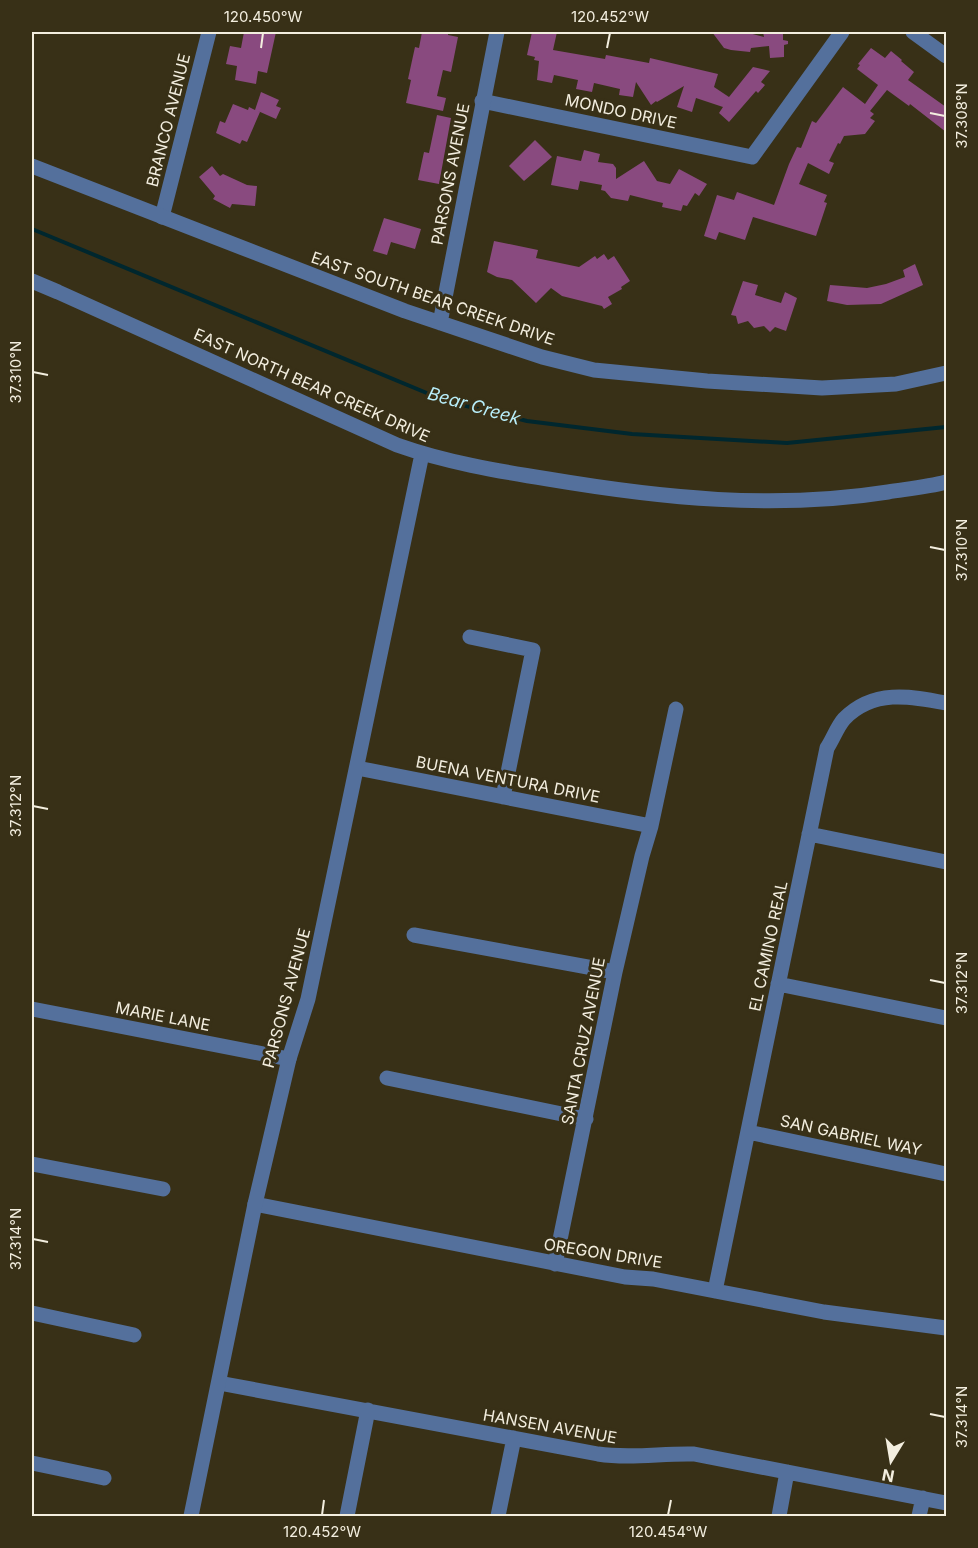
<svg xmlns="http://www.w3.org/2000/svg" width="978" height="1548" font-family="Inter,sans-serif">
	<style>
		.lines { fill: none; stroke-linecap: round; stroke-linejoin: round }
		.stream { stroke: #00272e; stroke-width: 4 }
		.building { fill: #894a7f }
		.minor { stroke: #54709c; stroke-width: 15 }
		.tertiary { stroke: #54709c; stroke-width: 15 }
		.ticks { fill: none; stroke: #f3eedf; stroke-width: 2 }
		.labels { text-anchor: middle; stroke-width: 6; stroke-linejoin: round; paint-order: stroke }
		.street-label { font-size: 16px; fill: #f3eedf; stroke: #383017 }
		.water-label { font-size: 18px; font-style: italic; fill: #b8eefa; stroke: #383017 }
		.neatline { fill: none; stroke: #f3eedf; stroke-width: 2 }
		.ticks-label { font-size: 15px; text-anchor: middle; fill: #f3eedf }
	</style>
	<rect width="100%" height="100%" fill="#383017"/>
	<g class="lines">
		<path class="stream" d="M32,229L446,401L527,421L632,434L787,443L946,427"/>
	</g>
	<path class="building" d="M244,32H276L267,73L258,71L256,84L235,80L237,66L226,64L230,46L241,48Z
		M422,32H448V35L458,37L451,72L443,70L437,96L446,98L443,111L406,103L411,80L408,79L415,47L419,48Z
		M532,32H557L553,50L605,59L606,55L649,63L650,58L718,74L714,87L729,97L753,67L770,71L761,82L765,85L758,93L756,91L729,122L719,113L723,107L696,98L692,112L677,107L684,86L657,102L656,101L651,105L636,82L633,97L619,95L620,89L594,83L592,92L576,89L578,80L554,75L552,83L537,80L539,61L534,60L535,57L527,55Z
		M712,32H745L764,37L763,32H783V40L788,41V44L784,45V57L770,58L769,46L751,48L750,52L731,50L724,48Z
		M871,48L885,58L891,51L902,60L901,61L914,72L908,80L946,107V132L910,104L909,106L887,90L870,111L874,114L870,118L875,121L865,134L844,136L840,144L838,143L829,161L834,163L829,174L808,163L799,184L827,195L824,202L827,203L816,236L753,217L745,240L719,232L716,240L704,236L717,195L734,200L737,192L774,205L789,164L797,147L801,148L812,121L816,123L843,87L865,104L878,85L857,69L860,65L858,64Z
		M261,92L279,100L276,106L281,108L276,119L258,111L260,112L247,142L242,140L240,144L216,133L220,121L225,123L233,104L248,110L249,107L255,110Z
		M437,115L451,118L439,184L418,180L424,152L429,153Z
		M535,140L552,157L524,181L509,166Z
		M584,150L600,154L598,162L613,164L616,168V179L644,161L657,181L670,184L679,169L707,184L699,196L695,193L687,206L683,205L681,211L662,207L663,203L654,201L630,195L628,201L611,198L605,191L601,190L602,185L580,181L578,190L551,185L557,156L581,161Z
		M212,166L220,176L223,174L247,185L257,186L255,206L232,204L230,208L213,199L215,196L199,177Z
		M384,218L421,229L415,249L391,242L387,255L373,251Z
		M494,241L538,250L536,258L579,267L595,256L597,259L604,254L608,260L614,256L630,281L621,287L622,289L608,297L612,304L604,309L602,306L562,296L551,288L536,303L512,280L497,277L487,272Z
		M915,264L923,285L881,304L847,305L827,301L830,285L867,288L886,284L905,277L903,270Z
		M743,281L758,285L755,295L781,303L785,292L797,298L786,331L775,327L770,332L764,326L754,328L748,321L738,324L736,316L731,315Z"/>
	<g class="lines">
		<path class="minor" d="M913,32L946,56
			M482,101L752,157L842,32
			M162,217L209,32
			M470,637L533,650L503,797
			M357,768L651,826
			M809,834L946,862
			M414,935L615,972
			M778,984L946,1018
			M32,1009L289,1059
			M387,1078L586,1119
			M748,1132L946,1174
			M32,1164L163,1189
			M255,1204L625,1277L653,1279L824,1312L946,1328
			M555,1264L615,972L642,856L651,826L676,709
			M715,1291L827,748C833,739 837,727 844,719C873,689 910,696 946,703
			M32,1313L134,1335
			M219,1383L598,1454C631,1459 662,1453 694,1454L946,1503
			M32,1463L104,1478
			M347,1516L368,1410
			M498,1516L514,1438
			M779,1516L787,1472
			M919,1516L923,1498"/>
		<path class="tertiary" d="M32,166L405,311L542,357L594,370L707,381L822,388L896,384L946,373
			M32,281L58,292L397,445C445,462 497,471 548,479C661,498 774,510 888,492C907,489 928,487 946,482
			M440,323L497,32
			M191,1516L255,1204L289,1059L308,999L422,454"/>
	</g>
	<path class="ticks" d="M261,48L263,33M607,48L610,33M930,113L945,116M33,372L48,375M930,547L945,550M33,806L48,809M930,980L945,983M33,1239L48,1242M930,1414L945,1417M322,1515L324,1500M668,1515L671,1500"/>
	<g class="labels">
		<g class="street-label">
			<text transform="translate(621 111) rotate(12)" y="6">MONDO DRIVE</text>
			<text transform="translate(168 120) rotate(-76)" y="6">BRANCO AVENUE</text>
			<text transform="translate(450 174) rotate(-79)" y="6">PARSONS AVENUE</text>
			<text transform="translate(433 298) rotate(19)" y="6">EAST SOUTH BEAR CREEK DRIVE</text>
			<text transform="translate(312 385) rotate(24)" y="6">EAST NORTH BEAR CREEK DRIVE</text>
			<text transform="translate(508 779) rotate(11)" y="6">BUENA VENTURA DRIVE</text>
			<text transform="translate(768 946) rotate(-78)" y="6">EL CAMINO REAL</text>
			<text transform="translate(286 998) rotate(-75)" y="6">PARSONS AVENUE</text>
			<text transform="translate(163 1016) rotate(11)" y="6">MARIE LANE</text>
			<text transform="translate(583 1041) rotate(-79)" y="6">SANTA CRUZ AVENUE</text>
			<text transform="translate(851 1135) rotate(12)" y="6">SAN GABRIEL WAY</text>
			<text transform="translate(603 1253) rotate(9)" y="6">OREGON DRIVE</text>
			<text transform="translate(550 1426) rotate(10)" y="6">HANSEN AVENUE</text>
		</g>
		<g class="water-label">
			<text transform="translate(474 406) rotate(16)" y="6">Bear Creek</text>
		</g>
	</g>
	<rect width="978" height="1548" fill="none" stroke="#383017" stroke-width="66"/>
	<g transform="translate(891 1461) rotate(191)" stroke="#383017" stroke-width="4.5" paint-order="stroke">
	<path d="M0-4.5L10 22L0 15L-10 22Z" fill="#f3eedf"/>
	<text y="-9" font-size="16" font-weight="bold" text-anchor="middle" fill="#f3eedf">N</text>
	</g>
	<rect x="33" y="33" width="912" height="1482" class="neatline"/>
	<g class="ticks-label">
		<text x="263" y="22">120.450°W</text>
		<text x="610" y="22">120.452°W</text>
		<text transform="translate(962 116) rotate(-90)" y="5">37.308°N</text>
		<text transform="translate(16 372) rotate(-90)" y="5">37.310°N</text>
		<text transform="translate(962 550) rotate(-90)" y="5">37.310°N</text>
		<text transform="translate(16 806) rotate(-90)" y="5">37.312°N</text>
		<text transform="translate(962 983) rotate(-90)" y="5">37.312°N</text>
		<text transform="translate(16 1239) rotate(-90)" y="5">37.314°N</text>
		<text transform="translate(962 1417) rotate(-90)" y="5">37.314°N</text>
		<text x="322" y="1537">120.452°W</text>
		<text x="668" y="1537">120.454°W</text>
	</g>
</svg>
